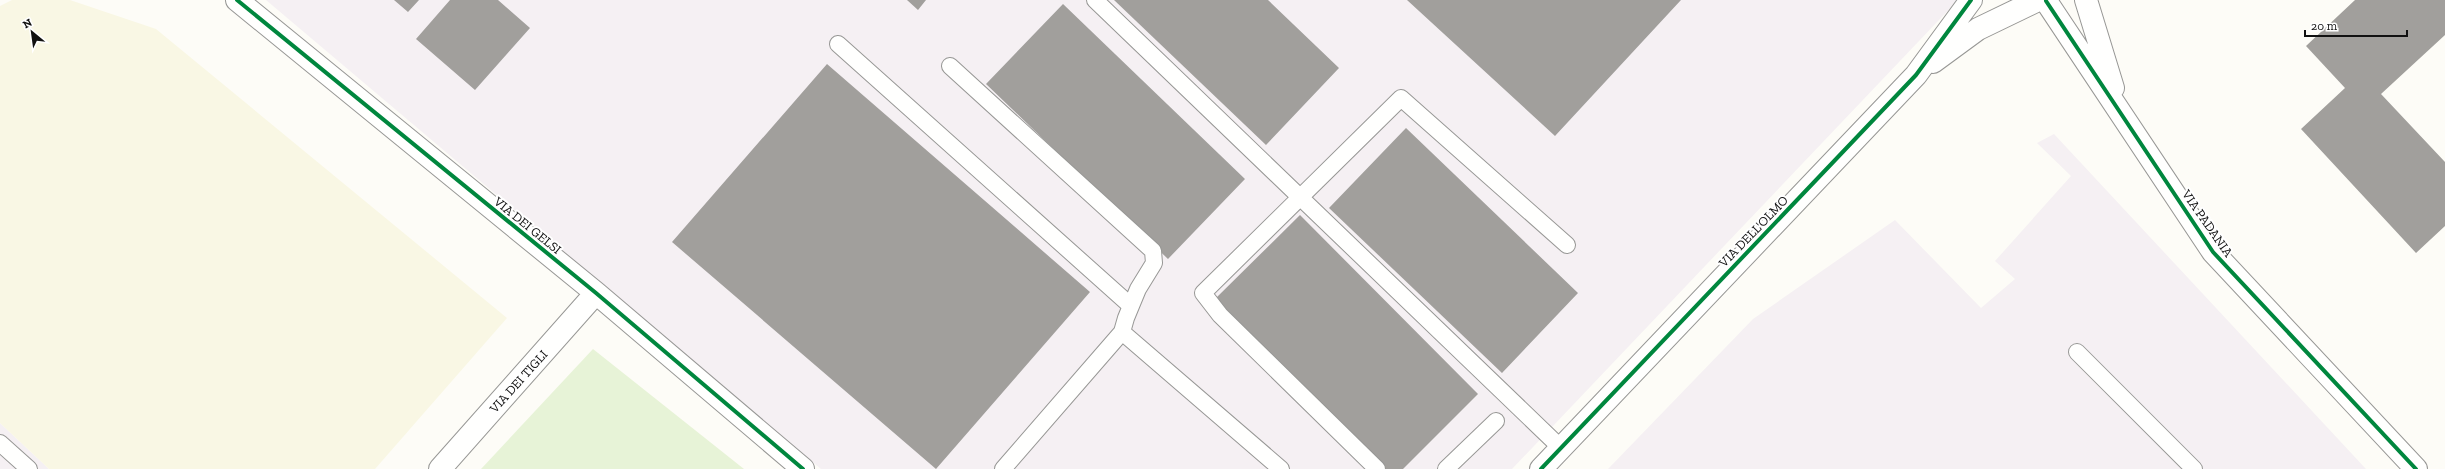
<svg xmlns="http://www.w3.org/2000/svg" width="2445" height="469" font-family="'Zilla Slab',serif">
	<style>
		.industrial { fill: #f5f0f3 }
		.farmland { fill: #f9f7e4 }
		.green { fill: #e7f3d7 }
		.building { fill: #a19f9c }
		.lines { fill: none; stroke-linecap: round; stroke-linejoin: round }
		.service-casing { stroke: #979795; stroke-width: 18 }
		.minor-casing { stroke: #979795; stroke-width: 24 }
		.service { stroke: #fffffe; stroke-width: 16 }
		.minor { stroke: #fffffe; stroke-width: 22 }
		.cycleway-casing { stroke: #fff; stroke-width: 6 }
		.cycleway { stroke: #00873e; stroke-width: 4 }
		.labels { text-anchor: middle; stroke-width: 4; stroke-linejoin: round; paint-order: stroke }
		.street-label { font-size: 13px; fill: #111; stroke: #fff }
	</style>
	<rect width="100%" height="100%" fill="#fdfcf7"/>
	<path class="industrial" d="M266,0H1958L1512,469H821Z
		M2054,134L2366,469H1608L1753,319L1895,220L1981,308L2015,279L1995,261L2071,176L2037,143Z
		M0,423L49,469H0Z"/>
	<path class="farmland" d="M12,0H70L156,29L507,318L375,469H49L0,423V6Z"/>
	<path class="green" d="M593,349L744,469H481Z"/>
	<path class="building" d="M394,0H419L408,12Z
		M450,0H498L530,28L475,90L416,39Z
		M907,0H926L918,10Z
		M1114,0H1268L1339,68L1266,145Z
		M1407,0H1681L1555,136Z
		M2355,0H2445V35L2381,94L2445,162V226L2416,253L2301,129L2345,88L2306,46Z
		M1063,4L1245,179L1168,259L986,84Z
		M827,64L1090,292L936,469L672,242Z
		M1406,128L1578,293L1502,373L1329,208Z
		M1300,215L1478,394L1403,469H1385L1215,299Z"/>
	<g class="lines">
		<defs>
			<path id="service" d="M1095,0L1561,448
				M838,44L1131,306
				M950,66L1153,251L1154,263L1138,289L1126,318L1122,332L1281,469
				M2077,352L2194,469
				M0,443L29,469
				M1003,469L1122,332
				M1377,469L1220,315L1203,293L1401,98L1567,245
				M1446,469L1496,421"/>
			<path id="minor" d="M237,0L596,293L803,469
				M2086,0L2113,88
				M2046,1L2213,252L2416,469
				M1933,62L1978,29L2036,1
				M440,469L596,293
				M1541,469L1916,75L1971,0"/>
		</defs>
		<use href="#service" class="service-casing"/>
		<use href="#minor" class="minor-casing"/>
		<use href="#service" class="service"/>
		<use href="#minor" class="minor"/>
		<defs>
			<path id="cycleway" d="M237,0L596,293L803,469
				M2046,1L2213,252L2416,469
				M1541,469L1916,75L1971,0"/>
		</defs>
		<use href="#cycleway" class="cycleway-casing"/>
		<use href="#cycleway" class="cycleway"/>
	</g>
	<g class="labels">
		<g class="street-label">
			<text transform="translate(2208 223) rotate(55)" y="5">VIA PADANIA</text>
			<text transform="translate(528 225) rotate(39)" y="5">VIA DEI GELSI</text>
			<text transform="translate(1753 231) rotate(-46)" y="5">VIA DELL'OLMO</text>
			<text transform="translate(518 381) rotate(-48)" y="5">VIA DEI TIGLI</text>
		</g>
	</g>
	<g transform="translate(32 32) rotate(331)" stroke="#ffffff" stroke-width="3" paint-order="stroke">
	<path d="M0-3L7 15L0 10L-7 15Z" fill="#111111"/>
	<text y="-6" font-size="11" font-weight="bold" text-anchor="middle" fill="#111111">N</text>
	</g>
	<path d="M2305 30v6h102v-6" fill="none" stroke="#111111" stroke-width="2"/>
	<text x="2311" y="30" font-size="12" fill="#111111" stroke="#ffffff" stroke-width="3" paint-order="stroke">20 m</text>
</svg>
